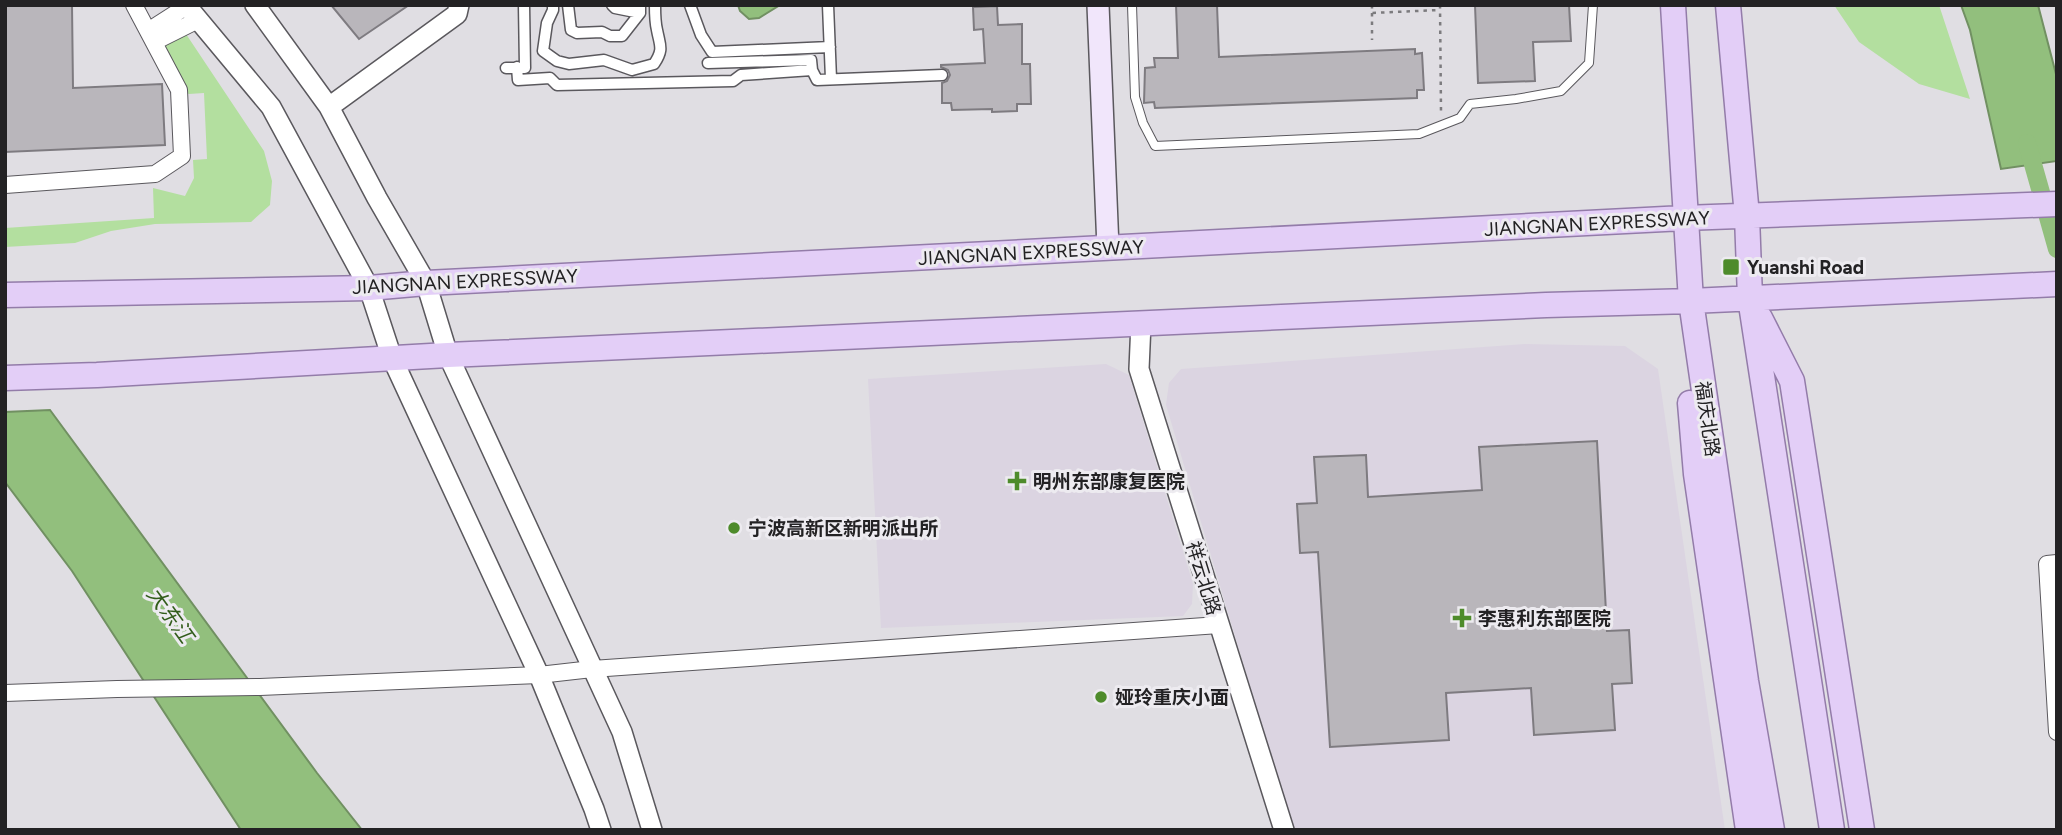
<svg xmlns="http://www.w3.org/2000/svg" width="2062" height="835" font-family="Figtree,'Noto Sans SC',sans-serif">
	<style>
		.built { fill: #dbd4e1 }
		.green { fill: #b3df9f }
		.water { fill: #92bf7d; stroke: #719062; stroke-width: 2 }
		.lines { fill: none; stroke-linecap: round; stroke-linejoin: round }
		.canal { stroke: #92bf7d; stroke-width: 18 }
		.building { fill: #b9b6bb; stroke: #7e7b80; stroke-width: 2 }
		.service-casing { stroke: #5a585d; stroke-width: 10 }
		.pedestrian-casing { stroke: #5a585d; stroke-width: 13 }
		.minor-casing { stroke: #5a585d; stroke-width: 18 }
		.tertiary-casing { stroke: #5a585d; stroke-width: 22 }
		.secondary-casing { stroke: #5a585d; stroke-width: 24 }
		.primary-casing { stroke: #937ca9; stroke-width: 27 }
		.path { stroke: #7c7b7e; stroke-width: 2.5; stroke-dasharray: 3.5 5; stroke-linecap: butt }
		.service { stroke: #fff; stroke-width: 8 }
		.pedestrian { stroke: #fff; stroke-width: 10 }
		.minor { stroke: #fff; stroke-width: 16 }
		.tertiary { stroke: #fff; stroke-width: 19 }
		.secondary { stroke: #f1e6fb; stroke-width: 21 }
		.primary { stroke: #e3cef7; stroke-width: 24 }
		.poi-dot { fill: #4e8b2b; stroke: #edebf0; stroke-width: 2.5 }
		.labels { text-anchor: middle; stroke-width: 6; stroke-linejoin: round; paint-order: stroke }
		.street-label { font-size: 19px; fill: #232224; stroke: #edebf0 }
		.poi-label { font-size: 19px; font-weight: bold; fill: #232224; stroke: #edebf0; text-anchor: start }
		.water-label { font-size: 21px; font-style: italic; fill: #325d1b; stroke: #edebf0 }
	</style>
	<rect width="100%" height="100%" fill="#e0dee3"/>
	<path class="built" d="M1525,344L1625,346L1658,369L1725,830H1293L1166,405L1169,383L1181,369Z
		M1106,364L1129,375L1193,584L1192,604L1183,616L881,628L868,379Z"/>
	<path class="green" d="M1834,5H1939L1970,99L1919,84L1859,42Z
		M182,28L264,151L272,181L270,205L251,222L155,224L111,231L75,243L5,247V228L154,218L153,188L185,196L194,178L193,160L207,159L204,93L189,94L179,90L155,45Z"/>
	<path class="water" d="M738,5H780L759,18L749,19L740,11Z
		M1961,5H2038L2057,78V161L2001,169L1970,30Z
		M50,410L317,773L362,830H241L72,571L5,482V412Z"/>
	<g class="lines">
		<path class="canal" d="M2027,143L2057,249"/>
	</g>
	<path class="building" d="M5,5H72L73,88L162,84L165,145L5,152Z
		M331,5H409L359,39Z
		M1176,5H1217L1219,57L1415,49V54L1422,53L1424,90H1417V98L1155,108L1154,102L1144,103L1145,68L1155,67L1154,58H1178Z
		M1475,5H1569L1571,41L1533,42L1535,81L1478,83Z
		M997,6L998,25L1022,24V64H1030L1031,104H1017V111L992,112V109L952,110L951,103H942V83L947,81L950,75L948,70L941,67V65L985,63L983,29L974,30L973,7Z
		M1597,441L1607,631L1629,630L1632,683L1612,684L1615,730L1534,735L1531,688L1446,693L1449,740L1330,747L1318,552L1300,553L1297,504L1317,503L1314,457L1366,455L1368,497L1482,490L1479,447Z"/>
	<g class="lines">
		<defs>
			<path id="service" d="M1132,5L1135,97L1143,123L1155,146L1419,134L1460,118L1470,104L1516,99L1561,91L1589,63L1593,5"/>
			<path id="pedestrian" d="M553,5V10L547,23L543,51L557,61L569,64L604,60L632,70L654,64C664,49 660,46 657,30C655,22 655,13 655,5
				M568,5L571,30L577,33L602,32L610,36H622L640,13V5
				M612,5L615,8L640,13
				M690,5L701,35L712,52L830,47
				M828,5L831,79
				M708,63L811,60L812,70
				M517,67L518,80L550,78L557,85L733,81L741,75L812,70L817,80L942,75
				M506,68H525L524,5"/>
			<path id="minor" d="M148,31L187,6
				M154,42L198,20
				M5,185L155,174L182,156L179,90L134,5
				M2057,563L2047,564L2057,732
				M5,693L117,689L260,687L539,675L592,669L1219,625"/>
			<path id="tertiary" d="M186,5L271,107L369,288L392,358L539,675L594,809L601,830
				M255,5L329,107L377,198L426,283L448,355L622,732L652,830
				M329,107L457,14L459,5
				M1141,323L1139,369L1284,830"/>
			<path id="secondary" d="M1098,5L1108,248"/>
			<path id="primary" d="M1673,5L1691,301L1746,681L1772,830
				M1728,5L1747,216L1750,298L1832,830
				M5,295L369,288L426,283L1684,218L2057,204
				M1760,318L1792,381L1862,830
				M5,378L97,375L448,355L1546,305L1691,301L2057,284
				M1690,403L1696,474L1748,830"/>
		</defs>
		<use href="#service" class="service-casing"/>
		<use href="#pedestrian" class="pedestrian-casing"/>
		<use href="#minor" class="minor-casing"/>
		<use href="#tertiary" class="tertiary-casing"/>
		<use href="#secondary" class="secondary-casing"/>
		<use href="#primary" class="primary-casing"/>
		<path class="path" d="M1372,5V13L1440,10
			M1440,5L1441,111
			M1372,13V40"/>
		<use href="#service" class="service"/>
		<use href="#pedestrian" class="pedestrian"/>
		<use href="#minor" class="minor"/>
		<use href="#tertiary" class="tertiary"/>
		<use href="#secondary" class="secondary"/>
		<use href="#primary" class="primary"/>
	</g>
	<g class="poi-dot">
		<rect x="1722" y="258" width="18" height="18" rx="3.5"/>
		<path d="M1013.5 470.5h7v7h7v7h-7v7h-7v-7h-7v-7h7z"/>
		<circle cx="734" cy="528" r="7"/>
		<path d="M1458.5 607.5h7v7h7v7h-7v7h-7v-7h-7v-7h7z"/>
		<circle cx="1101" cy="697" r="7"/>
	</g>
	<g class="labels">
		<g class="street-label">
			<text transform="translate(1597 223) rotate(-3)" y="7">JIANGNAN EXPRESSWAY</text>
			<text transform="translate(1031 252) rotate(-3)" y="7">JIANGNAN EXPRESSWAY</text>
			<text transform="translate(465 281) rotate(-3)" y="7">JIANGNAN EXPRESSWAY</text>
			<text transform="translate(1708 419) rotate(82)" y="7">福庆北路</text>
			<text transform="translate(1204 578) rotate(73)" y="7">祥云北路</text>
		</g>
		<g class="poi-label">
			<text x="1747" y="274">Yuanshi Road</text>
			<text x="1033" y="488">明州东部康复医院</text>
			<text x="748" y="535">宁波高新区新明派出所</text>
			<text x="1478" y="625">李惠利东部医院</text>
			<text x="1115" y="704">娅玲重庆小面</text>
		</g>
		<g class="water-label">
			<text transform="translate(170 615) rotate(54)" y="7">大东江</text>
		</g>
	</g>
	<rect width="2062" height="835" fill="none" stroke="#232224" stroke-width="14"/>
</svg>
